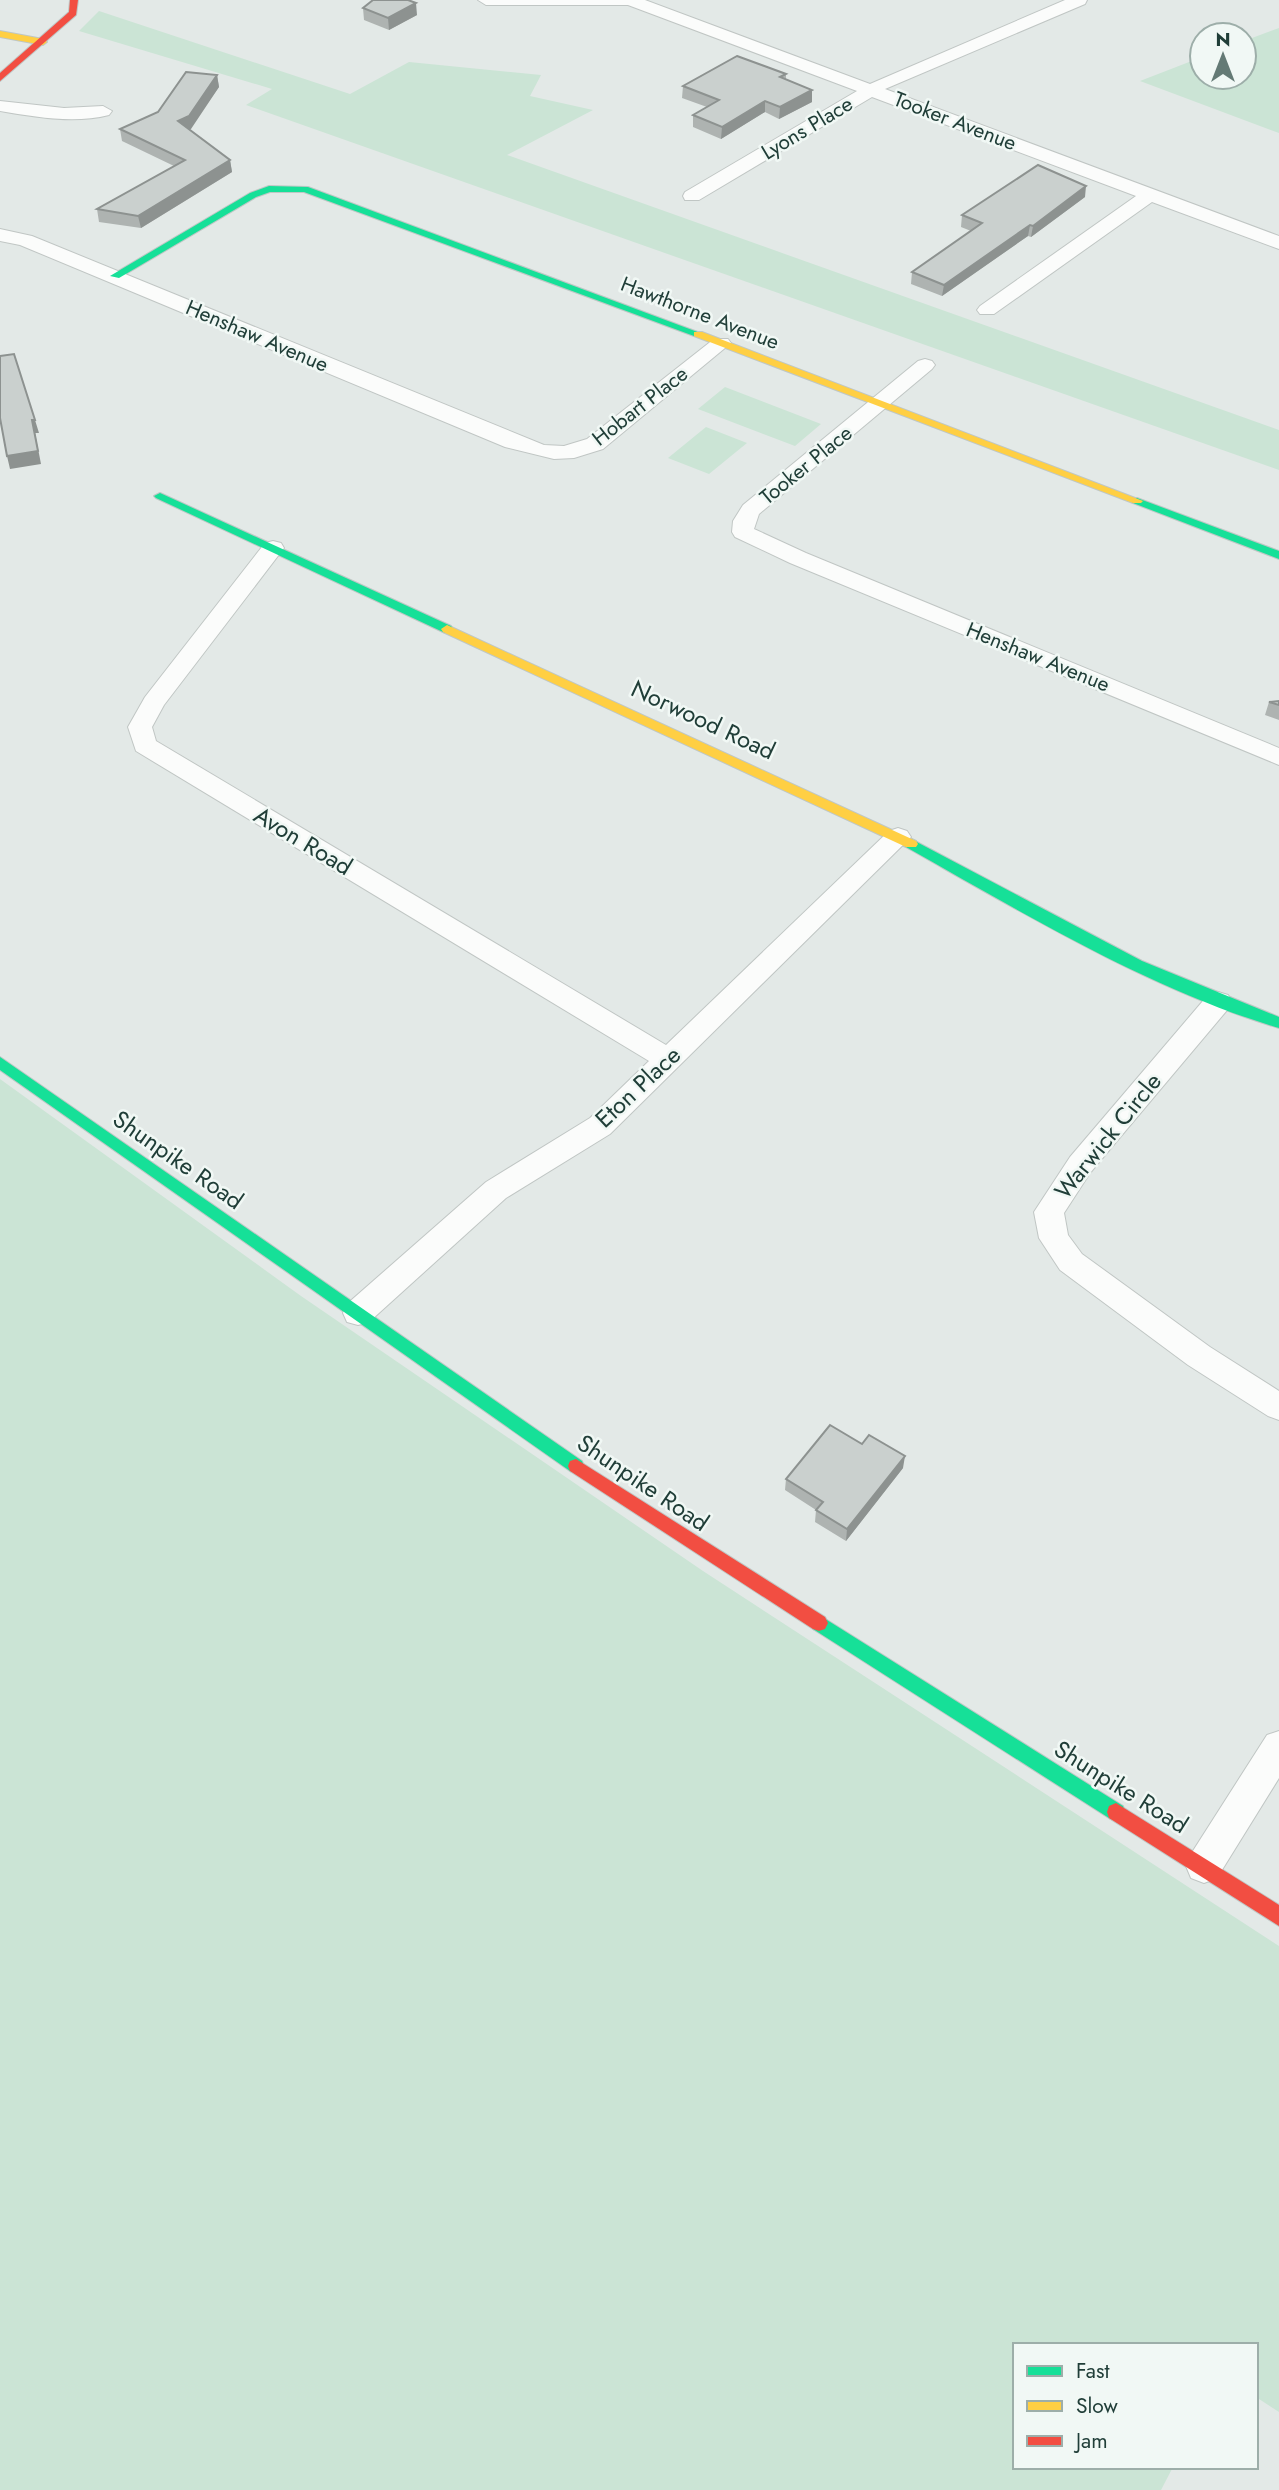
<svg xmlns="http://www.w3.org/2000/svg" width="1279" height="2490" font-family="Jost,sans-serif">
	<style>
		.green { fill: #cbe4d5 }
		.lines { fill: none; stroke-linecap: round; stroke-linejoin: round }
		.street-casing { stroke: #c0c6c4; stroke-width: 2 }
		.fast-casing { stroke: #bfc7c5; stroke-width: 2 }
		.slow-casing { stroke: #bfc7c5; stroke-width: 2 }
		.jam-casing { stroke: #bfc7c5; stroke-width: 2 }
		.street { fill: #fbfcfb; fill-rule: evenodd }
		.fast { fill: #16e098; fill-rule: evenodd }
		.slow { fill: #ffcf43; fill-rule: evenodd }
		.jam { fill: #f24e42; fill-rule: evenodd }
		.wall { fill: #aeb3b1 }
		.shaded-wall { fill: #8d9290 }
		.building { fill: #cad0ce; stroke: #8d9290; stroke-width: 2 }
		.labels { text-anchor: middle; stroke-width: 5; stroke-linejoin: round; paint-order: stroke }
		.far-street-label { font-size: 21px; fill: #203e38; stroke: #f1f8f5 }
		.street-label { font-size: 24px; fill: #203e38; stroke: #f1f8f5 }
	</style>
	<rect width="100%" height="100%" fill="#e3e9e7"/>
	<path class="green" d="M99,11L350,94L409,62L541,75L530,96L593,110L507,155L1279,430V470L246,105L272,89L79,31Z
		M1279,28V133L1140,81L1202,57V77H1244V41Z
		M725,387L821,424L795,446L698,409Z
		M706,427L747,443L709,474L668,458Z
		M0,1079L301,1296L703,1571L1279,1946V2412L1256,2397V2345H1015V2467H1173L1161,2490H0Z"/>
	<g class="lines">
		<defs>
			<path id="street" d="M478,0H645L870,84L1065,0H1087L1085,4L885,89L1279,236V249L1152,202L994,314H980L977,310L980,306L1136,196L872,97L699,200H685L683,196L685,192L857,91L628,5H486Z
				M0,101L64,108L103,106L112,111L109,115C74,124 36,117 0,111Z
				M0,229L32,236L544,445L564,446L587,439L714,339H728L731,343L603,449L574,458L554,459L505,447L20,245L0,241Z
				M925,359L932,361L935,365L932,369L759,514L754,529L806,553L1279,748V765L790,563L735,537L732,532L733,521L743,505L918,361Z
				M273,541L281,543L284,548L164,705L152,727L156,741L666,1045L889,831L898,828L907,831L911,837L610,1134L506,1198L369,1322L358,1325L347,1322L343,1313L347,1304L486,1182L590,1118L649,1061L136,751L128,727L145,697L265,543Z
				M1218,992L1228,995L1232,1002L1228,1009L1090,1173L1064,1213L1068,1235L1082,1254L1210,1347L1279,1391V1420L1268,1416L1188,1365L1060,1270L1039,1238L1034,1212L1070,1157L1208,995Z
				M1279,1731V1778L1217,1878L1204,1883L1191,1878L1186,1866L1191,1854L1267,1735Z"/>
			<path id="fast" d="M269,186L308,187L703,334L694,336L304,192H270L256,197L119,278L110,276L250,193Z
				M160,493L451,626L453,629L447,633L443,632L156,498L154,496Z
				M1137,498L1279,551V559L1133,503L1131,501Z
				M911,839L1142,961L1279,1017V1028C1151,990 1023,913 906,847L904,844L906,841Z
				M0,1057L582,1461L584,1466L582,1471L576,1473L570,1471L0,1070Z
				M819,1615L1123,1806L1125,1812L1123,1818L1116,1821L1109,1818L813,1629L810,1623L813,1617Z"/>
			<path id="slow" d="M0,31L43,39L47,42L43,45L0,37Z
				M694,332H702L1143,501L1141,503H1133L694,336Z
				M447,625L916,841L918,844L916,847H906L443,632L441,629Z"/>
			<path id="jam" d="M70,0H78L76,15L0,81V73L69,12Z
				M576,1459L825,1617L828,1623L825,1629L819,1631L813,1629L570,1471L568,1466L570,1461Z
				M1116,1803L1279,1905V1926L1109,1818L1107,1812L1109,1806Z"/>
		</defs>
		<use href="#street" class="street-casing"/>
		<use href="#fast" class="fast-casing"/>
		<use href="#slow" class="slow-casing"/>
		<use href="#jam" class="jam-casing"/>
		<use href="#street" class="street"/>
		<use href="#fast" class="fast"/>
		<use href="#slow" class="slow"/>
		<use href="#jam" class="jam"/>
	</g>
	<path class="wall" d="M363,8L417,15L389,30L364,20Z
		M786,74V79L812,102L779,119L765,112L721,139L693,127V115L707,107L682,98L683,86Z
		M217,75L219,87L189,129L230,160L232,172L141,228L99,222L97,209L174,166L122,141L120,129L158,112Z
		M1085,197L1031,237L1028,236L942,296L911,284L912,272L971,231L961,227L962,215Z
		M1279,701V720L1265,715L1269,702Z
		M862,1444L903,1468L846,1541L815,1522L816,1510L785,1490L786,1479Z"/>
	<path class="shaded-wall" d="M416,3L417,15L389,30L388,18Z
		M217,75L219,87L191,129L180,133L178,121Z
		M812,90V102L779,119L780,107Z
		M765,101V112L721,139L722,127Z
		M230,160L232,172L141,228L138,216Z
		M1086,186L1085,197L1031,237L1033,226Z
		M1030,225L1028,236L942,296L944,285Z
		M32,420H35L39,433H35L41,464L10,469L7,456Z
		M905,1456L903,1468L846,1541L847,1529Z"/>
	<path class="building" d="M373,0H408L416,3L388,18L363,8Z
		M737,56L786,74L780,77L812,90L780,107L765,101L722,127L693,115L719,100L683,86Z
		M186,72L217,75L189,116L178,121L230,160L138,216L97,209L185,160L120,129L158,112Z
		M1038,165L1086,186L1033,226L1030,225L944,285L912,272L982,223L962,215Z
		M14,354L35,420H32L38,451L7,456L0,418V356Z
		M1279,701V705L1269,702Z
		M830,1425L862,1444L869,1435L905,1456L847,1529L816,1510L823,1502L786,1479Z"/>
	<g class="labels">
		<g class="far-street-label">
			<text transform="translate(955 121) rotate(21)" y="7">Tooker Avenue</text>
			<text transform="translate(807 128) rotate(-31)" y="7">Lyons Place</text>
			<text transform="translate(700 313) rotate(21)" y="7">Hawthorne Avenue</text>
			<text transform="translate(257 336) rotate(23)" y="7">Henshaw Avenue</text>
			<text transform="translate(640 406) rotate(-38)" y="7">Hobart Place</text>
			<text transform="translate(806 465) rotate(-39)" y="7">Tooker Place</text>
			<text transform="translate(1038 657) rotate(22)" y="7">Henshaw Avenue</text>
		</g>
		<g class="street-label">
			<text transform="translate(703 720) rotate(25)" y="8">Norwood Road</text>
			<text transform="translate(303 841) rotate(31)" y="8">Avon Road</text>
			<text transform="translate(638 1087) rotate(-43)" y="8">Eton Place</text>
			<text transform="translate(1108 1136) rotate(-51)" y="8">Warwick Circle</text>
			<text transform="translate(178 1160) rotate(35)" y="8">Shunpike Road</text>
			<text transform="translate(643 1483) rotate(34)" y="8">Shunpike Road</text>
			<text transform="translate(1121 1787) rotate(32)" y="8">Shunpike Road</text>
		</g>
	</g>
	<rect x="1013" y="2343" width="245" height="126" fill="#f1f8f5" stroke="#9daea9" stroke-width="2"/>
	<rect x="1027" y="2366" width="35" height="10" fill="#16e098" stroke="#9daea9" stroke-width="2"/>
	<text x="1076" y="2378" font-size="21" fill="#203e38">Fast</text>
	<rect x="1027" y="2401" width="35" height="10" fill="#ffcf43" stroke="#9daea9" stroke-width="2"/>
	<text x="1076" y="2413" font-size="21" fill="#203e38">Slow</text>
	<rect x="1027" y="2436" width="35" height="10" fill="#f24e42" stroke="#9daea9" stroke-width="2"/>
	<text x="1076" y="2448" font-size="21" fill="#203e38">Jam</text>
	<g transform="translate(1223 56)"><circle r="33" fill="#f1f8f5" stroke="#9daea9" stroke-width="2"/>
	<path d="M0-5L12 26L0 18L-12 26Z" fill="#647a75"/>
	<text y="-10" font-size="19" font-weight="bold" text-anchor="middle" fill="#203e38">N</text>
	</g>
</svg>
